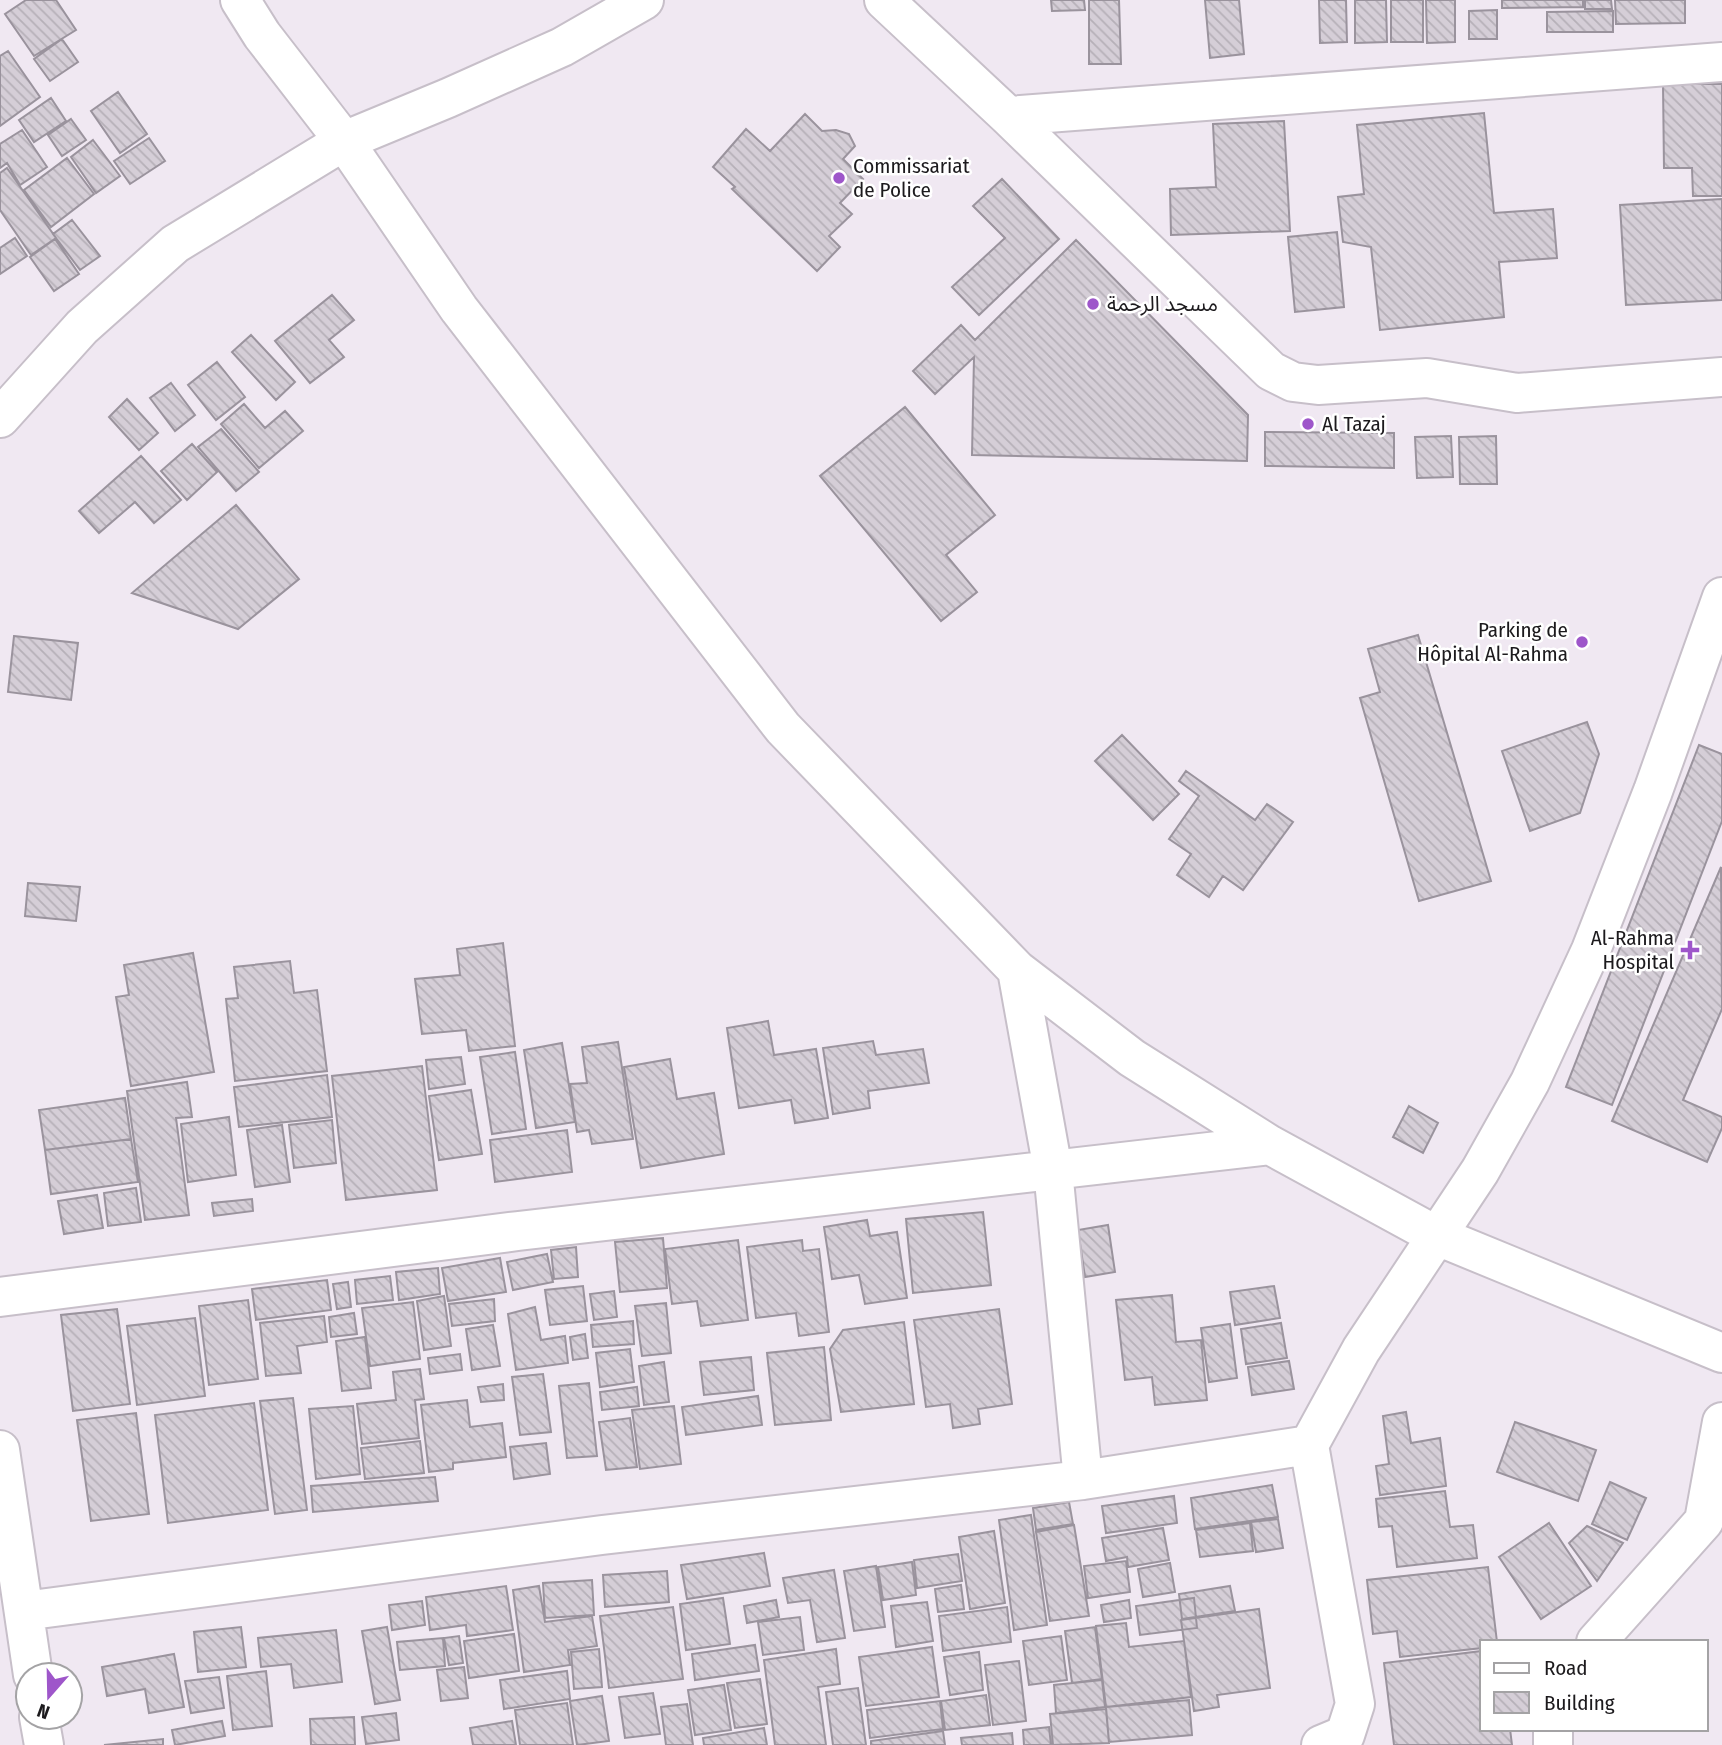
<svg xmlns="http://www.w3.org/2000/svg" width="1722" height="1745" font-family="'Fira Sans Condensed','Noto Sans Arabic',sans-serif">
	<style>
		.building { fill: url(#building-back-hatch); stroke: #9a939d; stroke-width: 2 }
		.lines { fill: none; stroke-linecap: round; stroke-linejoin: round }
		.minor-casing { stroke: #c7bfc9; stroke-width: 42 }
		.minor { stroke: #fff; stroke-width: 38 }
		.poi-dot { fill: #9e56ca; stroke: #fff; stroke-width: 2.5 }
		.labels { text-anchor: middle; stroke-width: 5; stroke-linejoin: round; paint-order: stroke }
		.poi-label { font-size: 21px; fill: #1c1a1d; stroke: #fff; text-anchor: start }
	</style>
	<defs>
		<pattern id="building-back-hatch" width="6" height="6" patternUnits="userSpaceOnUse" patternTransform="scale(1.75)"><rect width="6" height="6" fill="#d5ced7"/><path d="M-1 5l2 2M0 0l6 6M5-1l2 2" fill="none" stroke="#b6b0b8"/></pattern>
	</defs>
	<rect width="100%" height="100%" fill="#f0e8f2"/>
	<path class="building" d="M26,0H56L76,30L34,56L5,14Z
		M1051,0H1084L1085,10L1052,11Z
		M1089,0H1119L1121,64H1089Z
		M1205,0H1239L1244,54L1210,58Z
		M1319,0H1346L1347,42L1320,43Z
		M1355,0H1386L1387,42L1355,43Z
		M1391,0H1423V42H1391Z
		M1426,0H1455V42L1427,43Z
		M1502,0H1583V7L1502,8Z
		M1585,0H1611L1612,9H1585Z
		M1615,0H1685V23L1616,24Z
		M1497,10V39H1469V11Z
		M1613,11V32H1547V12Z
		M62,39L78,62L50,81L34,59Z
		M8,51L40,97L0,126V56Z
		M1663,84H1722V196H1693L1692,168H1664Z
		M118,92L147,134L120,153L91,111Z
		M51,98L66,121L34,142L19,120Z
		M1484,113L1494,213L1553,209L1557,258L1499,262L1504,317L1380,330L1371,247L1343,242L1338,197L1364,194L1357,125Z
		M805,114L822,131L836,130L849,134L855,146L843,159L863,179L840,203L852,214L829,236L840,247L817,271L732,189L735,187L713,167L746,129L770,151Z
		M71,119L86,140L62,156L48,135Z
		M1284,121L1290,231L1171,235L1170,189L1216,187L1213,124Z
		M22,130L47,167L20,185L7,163L0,168V144Z
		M149,138L165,161L130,184L114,161Z
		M93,140L120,176L96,193L71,157Z
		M67,158L94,194L51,227L24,190Z
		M7,168L56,238L31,255L0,210V173Z
		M1002,179L1059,239L979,315L952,287L1005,238L973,206Z
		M1722,199V300L1626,305L1620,205Z
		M72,220L100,256L80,270L53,234Z
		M1337,232L1344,307L1295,312L1288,237Z
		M15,238L27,256L0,274V248Z
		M55,239L79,274L54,291L30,257Z
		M1076,240L1248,415L1247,461L972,455L974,357L935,394L913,371L961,325L975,340Z
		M332,295L354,320L329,340L344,357L310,383L275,341Z
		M251,335L295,382L276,400L232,352Z
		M217,362L245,397L216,420L188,385Z
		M171,383L195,415L175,431L150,398Z
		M127,399L158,433L139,450L109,417Z
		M244,404L265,428L285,411L303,431L259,468L221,424Z
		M905,407L995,515L946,555L977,592L941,621L820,476Z
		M221,429L259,472L236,491L198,447Z
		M1265,432L1394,433V468L1265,466Z
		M1451,436L1453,477L1417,478L1415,437Z
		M1496,436L1497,484H1460L1459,437Z
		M192,444L217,472L187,500L161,471Z
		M141,456L181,500L154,523L135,502L99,533L79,511Z
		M236,505L299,579L238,629L132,593Z
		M1418,635L1491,881L1419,901L1360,698L1380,692L1368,649Z
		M14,636L78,643L71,700L8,692Z
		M1587,722L1599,754L1580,813L1530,831L1502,751Z
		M1122,735L1179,794L1153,820L1095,761Z
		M1699,745L1722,754V821L1612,1105L1566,1087Z
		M1186,771L1255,820L1267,804L1293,822L1243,890L1223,876L1209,897L1177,875L1191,854L1169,839L1199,796L1179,781Z
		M1721,867L1722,1009L1683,1100L1722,1117V1128L1707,1162L1612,1121Z
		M28,883L80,887L76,921L25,916Z
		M503,943L515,1046L469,1051L466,1030L422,1034L415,979L460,975L457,949Z
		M193,953L214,1072L131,1086L116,997L129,995L124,965Z
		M290,961L294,993L317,990L327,1071L235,1081L226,999L238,998L234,967Z
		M768,1021L774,1055L816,1049L828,1118L795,1123L791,1100L739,1108L727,1028Z
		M873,1041L876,1055L923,1049L929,1083L868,1091L870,1108L833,1114L823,1048Z
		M618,1042L633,1139L592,1144L589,1130L577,1132L570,1084L587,1083L582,1047Z
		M562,1043L575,1122L536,1128L524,1050Z
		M515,1052L526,1129L492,1134L480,1057Z
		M461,1057L465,1084L429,1089L426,1060Z
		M670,1059L677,1099L714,1093L724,1154L641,1168L624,1067Z
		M422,1066L437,1190L346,1200L332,1076Z
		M327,1075L332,1117L239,1127L234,1087Z
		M187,1082L192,1117L176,1118L189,1215L145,1220L127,1091Z
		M471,1090L482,1154L439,1160L429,1096Z
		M125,1098L131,1139L45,1150L39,1110Z
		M1409,1106L1438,1123L1423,1153L1393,1137Z
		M229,1117L236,1175L188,1182L181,1124Z
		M332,1120L336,1163L294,1168L289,1125Z
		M282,1125L290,1182L255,1187L247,1130Z
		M567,1130L572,1172L495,1182L490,1140Z
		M131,1139L138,1182L51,1194L45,1150Z
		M136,1188L141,1222L108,1226L104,1193Z
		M97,1195L103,1228L64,1234L58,1201Z
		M252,1199L253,1211L214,1216L212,1203Z
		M983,1212L991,1285L913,1293L906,1219Z
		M867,1220L870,1236L897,1232L907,1298L865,1304L859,1275L832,1279L824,1227Z
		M1108,1225L1115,1272L1085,1277L1078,1230Z
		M663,1238L667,1288L620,1292L615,1242Z
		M738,1240L748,1320L701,1326L697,1301L672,1304L665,1249Z
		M802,1240L803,1251L819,1249L829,1332L799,1336L796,1313L756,1318L747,1247Z
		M576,1247L578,1277L554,1279L551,1250Z
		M547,1254L553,1282L513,1290L507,1262Z
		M500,1258L506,1292L448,1301L442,1268Z
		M438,1268L440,1294L399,1300L396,1272Z
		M390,1276L393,1300L357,1304L355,1280Z
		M327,1280L331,1310L256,1320L252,1289Z
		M348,1282L351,1307L337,1309L333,1284Z
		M583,1286L587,1321L550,1325L545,1290Z
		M1274,1286L1280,1318L1235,1325L1230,1292Z
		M614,1291L617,1317L594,1320L590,1294Z
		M1172,1295L1176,1342L1201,1340L1207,1400L1155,1405L1152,1377L1125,1380L1116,1300Z
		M444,1296L451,1346L424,1350L417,1301Z
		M494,1299L495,1321L452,1326L449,1304Z
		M248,1300L258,1379L209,1385L199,1306Z
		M413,1302L420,1359L370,1366L362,1308Z
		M666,1303L671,1353L642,1356L635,1306Z
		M535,1307L541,1340L565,1336L568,1363L516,1370L508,1314Z
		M117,1309L130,1404L73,1411L61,1315Z
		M999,1309L1012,1404L978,1409L980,1424L953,1428L950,1404L926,1407L914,1320Z
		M354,1313L357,1334L331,1337L329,1317Z
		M324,1316L327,1342L297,1346L301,1373L266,1376L260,1323Z
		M195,1318L205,1396L137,1405L127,1326Z
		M633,1321L634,1344L593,1347L591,1325Z
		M904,1322L914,1404L841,1412L830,1349L843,1330Z
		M1281,1323L1287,1358L1246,1364L1241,1329Z
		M1230,1324L1237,1378L1209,1382L1201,1328Z
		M493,1325L500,1366L472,1370L466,1329Z
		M585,1334L588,1358L573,1360L570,1337Z
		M365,1337L371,1388L342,1391L336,1341Z
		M824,1347L831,1420L775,1425L767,1353Z
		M630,1349L634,1382L600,1387L596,1353Z
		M460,1354L462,1370L430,1374L428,1358Z
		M751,1357L754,1390L704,1395L700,1362Z
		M1289,1361L1294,1389L1252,1395L1248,1367Z
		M664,1362L669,1402L644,1405L639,1366Z
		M420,1369L424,1399L415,1400L419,1438L362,1444L357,1404L396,1400L393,1372Z
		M543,1374L551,1432L520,1435L512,1377Z
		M589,1383L597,1456L567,1458L559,1386Z
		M503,1384L504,1400L481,1402L478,1387Z
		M637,1387L639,1406L602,1410L600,1392Z
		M758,1396L762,1425L686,1435L682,1407Z
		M293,1398L307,1510L275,1514L260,1401Z
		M467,1400L470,1427L502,1423L506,1457L453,1463V1469L429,1472L421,1405Z
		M254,1403L268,1510L168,1523L155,1415Z
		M353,1406L360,1474L316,1479L309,1409Z
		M674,1406L681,1464L640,1469L632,1410Z
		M1406,1412L1411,1443L1440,1438L1446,1486L1380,1495L1376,1466L1389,1464L1383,1416Z
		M136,1413L149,1514L91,1521L77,1420Z
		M630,1418L637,1467L606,1470L599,1422Z
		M1515,1422L1596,1450L1578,1501L1497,1472Z
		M420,1441L424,1473L365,1479L361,1448Z
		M546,1443L550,1474L514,1479L510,1447Z
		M435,1477L438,1501L313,1512L311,1486Z
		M1610,1482L1646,1498L1627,1540L1592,1524Z
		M1272,1485L1278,1517L1195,1529L1191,1498Z
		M1445,1491L1450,1527L1473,1525L1477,1558L1397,1567L1392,1526L1379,1527L1376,1499Z
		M1174,1496L1177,1523L1106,1533L1102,1506Z
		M1069,1502L1073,1524L1036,1530L1033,1508Z
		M1031,1515L1047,1625L1014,1630L999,1520Z
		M1278,1519L1283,1548L1256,1552L1251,1522Z
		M1250,1523L1253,1551L1200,1557L1196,1530Z
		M1549,1523L1591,1586L1541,1619L1499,1557Z
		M1074,1525L1089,1616L1050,1621L1036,1532Z
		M1587,1526L1623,1543L1597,1581L1569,1543Z
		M1163,1528L1169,1560L1128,1567L1127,1557L1106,1561L1102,1538Z
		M994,1531L1005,1603L970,1609L959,1537Z
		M764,1553L770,1586L687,1599L681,1565Z
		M958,1554L962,1581L917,1588L914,1560Z
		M1126,1561L1130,1592L1088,1598L1084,1566Z
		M912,1562L916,1595L883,1600L878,1567Z
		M1170,1563L1175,1592L1143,1597L1138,1569Z
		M876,1566L885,1627L854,1631L844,1571Z
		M1488,1567L1497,1642H1482V1648L1400,1657L1397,1631L1373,1634L1367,1580Z
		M834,1570L845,1638L817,1642L810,1600L788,1603L783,1578Z
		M667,1571L669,1602L605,1607L603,1575Z
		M592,1580L594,1615L545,1618L543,1583Z
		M961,1585L964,1609L938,1612L935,1589Z
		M506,1586L513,1630L467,1636L466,1625L430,1630L426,1597Z
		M539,1586L545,1622L592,1616L597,1646L568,1650L570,1665L524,1672L513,1590Z
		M1230,1586L1235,1611L1182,1619L1179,1594Z
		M723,1598L730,1644L686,1650L680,1604Z
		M1194,1598L1197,1628L1140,1635L1136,1606Z
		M776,1600L779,1617L747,1623L744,1606Z
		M1129,1600L1131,1618L1104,1622L1101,1605Z
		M422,1601L425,1625L392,1630L389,1605Z
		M927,1602L933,1641L896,1647L891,1606Z
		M673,1607L683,1679L609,1688L600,1616Z
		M1007,1607L1011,1642L943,1651L939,1616Z
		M1259,1609L1270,1688L1217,1695L1219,1707L1194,1711L1181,1620Z
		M800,1617L804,1650L763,1655L758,1622Z
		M1126,1623L1129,1647L1184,1641L1191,1697L1106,1707L1096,1626Z
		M241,1627L246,1667L198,1672L194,1632Z
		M387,1627L400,1700L375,1704L362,1631Z
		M1095,1627L1102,1679L1072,1683L1065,1631Z
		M336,1630L342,1682L294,1688L291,1664L261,1667L258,1638Z
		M514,1634L519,1671L469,1678L464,1641Z
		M459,1636L463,1663L449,1665L444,1638Z
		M1061,1636L1067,1680L1029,1685L1023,1641Z
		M443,1638L445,1666L400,1670L397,1642Z
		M755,1645L759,1671L695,1680L692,1654Z
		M932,1647L939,1697L866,1706L859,1657Z
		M599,1649L602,1687L574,1689L571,1652Z
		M836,1649L840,1684L818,1687L826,1745H775L764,1660Z
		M1482,1651V1729H1510L1512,1745H1394L1384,1663Z
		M979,1652L983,1690L950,1695L944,1657Z
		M174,1654L184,1707L149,1713L145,1689L107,1696L102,1667Z
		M1019,1661L1026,1721L993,1725L985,1665Z
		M464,1667L468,1698L441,1701L437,1670Z
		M266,1671L272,1726L233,1730L227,1676Z
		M567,1671L570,1699L504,1709L500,1680Z
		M219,1677L224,1708L191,1713L185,1681Z
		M760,1679L767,1724L735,1728L727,1683Z
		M1102,1680L1105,1707L1056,1713L1054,1685Z
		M724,1685L731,1730L695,1735L688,1690Z
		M858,1688L866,1745H833L826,1692Z
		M653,1693L660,1734L625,1738L619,1697Z
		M986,1695L990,1725L945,1730L941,1701Z
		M602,1696L609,1741L577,1745L570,1701Z
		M1189,1700L1192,1735L1109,1742L1106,1707Z
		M940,1701L943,1729L870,1738L867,1710Z
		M567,1703L573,1745H520L515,1710Z
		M687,1704L693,1745H666L661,1707Z
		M1106,1709L1109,1743L1053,1745L1050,1714Z
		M396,1713L399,1740L366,1744L362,1717Z
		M354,1717L355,1745H311L310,1719Z
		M222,1721L225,1736L175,1745L172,1730Z
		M512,1721L516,1745H473L470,1728Z
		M1049,1727L1051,1745H1024L1023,1730Z
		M764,1728L767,1745H704L703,1738Z
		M943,1731L945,1745H871V1741Z
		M1012,1733L1013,1745H962L961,1738Z
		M163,1739V1745H104Z"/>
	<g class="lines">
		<defs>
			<path id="minor" d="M240,0L262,35L344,141L459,309L783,728L1017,970L1132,1058L1270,1145L1435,1235L1722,1353
				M884,0L1008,116L1271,371L1293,382L1318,385L1427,378L1517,393L1722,377
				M1008,116L1722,62
				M0,418L82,327L175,244L344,141L448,98L562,47L644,0
				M1017,970L1053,1170L1083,1480
				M0,1297L518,1231L1270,1145
				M0,1450L33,1675
				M24,1611L602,1535L1083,1480L1309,1445
				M1596,1642L1704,1521L1722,1422
				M39,1717L44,1745
				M1321,1745L1345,1735L1355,1704L1309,1445L1361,1350L1480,1171L1530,1082L1591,950L1653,791L1722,597
				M1553,1745V1729"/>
		</defs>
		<use href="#minor" class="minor-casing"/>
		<use href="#minor" class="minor"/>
	</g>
	<g class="poi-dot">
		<circle cx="839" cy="178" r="7"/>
		<circle cx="1093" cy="304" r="7"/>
		<circle cx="1308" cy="424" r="7"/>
		<circle cx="1582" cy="642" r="7"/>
		<path d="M1686.5 939.5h7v7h7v7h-7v7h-7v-7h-7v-7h7z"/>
	</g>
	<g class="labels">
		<g class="poi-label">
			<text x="853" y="173">Commissariat<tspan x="853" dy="24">de Police</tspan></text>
			<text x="1107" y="311">مسجد الرحمة</text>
			<text x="1322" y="431">Al Tazaj</text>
			<text x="1568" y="637" text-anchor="end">Parking de<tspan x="1568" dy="24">Hôpital Al-Rahma</tspan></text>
			<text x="1674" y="945" text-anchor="end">Al-Rahma<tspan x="1674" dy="24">Hospital</tspan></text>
		</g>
	</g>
	<rect x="1480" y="1640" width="228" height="91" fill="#ffffff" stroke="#a4a3a5" stroke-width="2"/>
	<rect x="1494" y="1663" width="35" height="10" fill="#ffffff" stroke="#a4a3a5" stroke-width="2"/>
	<text x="1544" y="1675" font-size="21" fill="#1c1a1d">Road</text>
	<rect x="1494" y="1692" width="35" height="21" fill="url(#building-back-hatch)" stroke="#a4a3a5" stroke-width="2"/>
	<text x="1544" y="1710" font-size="21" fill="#1c1a1d">Building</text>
	<g transform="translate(49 1696) rotate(200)"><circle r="33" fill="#ffffff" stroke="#a4a3a5" stroke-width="2"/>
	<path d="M0-5L12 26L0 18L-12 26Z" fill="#9e56ca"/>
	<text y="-10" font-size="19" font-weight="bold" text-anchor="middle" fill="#1c1a1d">N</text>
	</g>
</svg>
